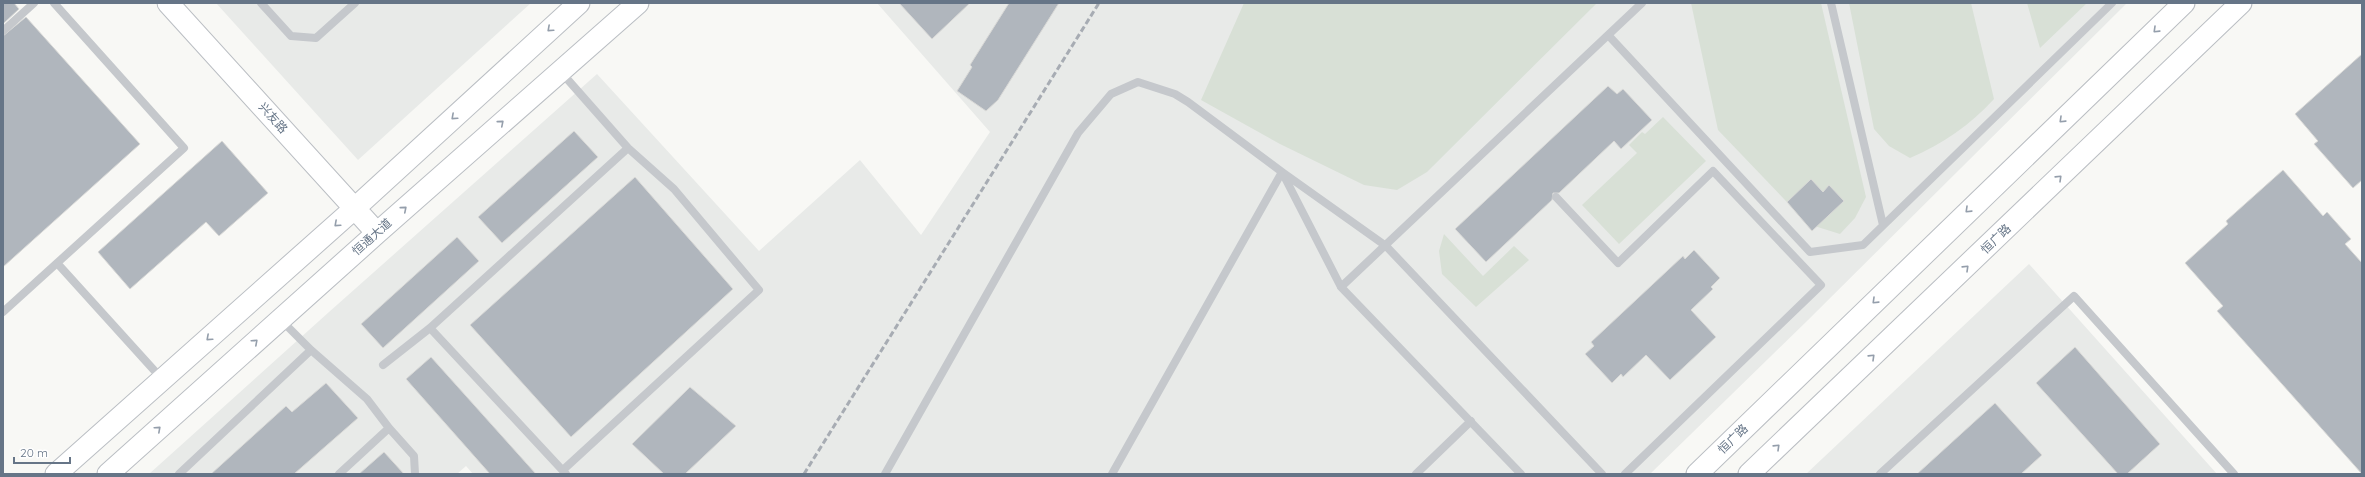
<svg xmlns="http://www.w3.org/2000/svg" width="2365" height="477" font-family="Quicksand,'Noto Sans SC',sans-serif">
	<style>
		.built { fill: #e8eae8 }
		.green { fill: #d8e0d6 }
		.building { fill: #b0b6bd; stroke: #d9d9d7 }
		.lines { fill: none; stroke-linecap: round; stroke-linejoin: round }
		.secondary-casing { stroke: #babec3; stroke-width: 23 }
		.lane { stroke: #c5c8cc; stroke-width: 8 }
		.secondary { stroke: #fff; stroke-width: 21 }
		.rail { stroke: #a7acb3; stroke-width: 3; stroke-dasharray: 6 3; stroke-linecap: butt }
		.oneway { stroke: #949eab }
		.labels { text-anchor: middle; stroke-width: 4; stroke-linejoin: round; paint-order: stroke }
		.street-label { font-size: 12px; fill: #667587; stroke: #fff }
	</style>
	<rect width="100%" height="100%" fill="#f8f8f5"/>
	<path class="built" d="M216,3H531L358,160Z
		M877,3H2127L1807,321L1650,474H473L466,466L457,474H149L329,312L597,74L759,251L860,160L921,235L990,132Z
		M2029,264L2217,474H1806Z"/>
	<path class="green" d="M1244,3H1597L1427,172L1397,190L1364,185L1280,144L1201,100Z
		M1691,3H1821L1866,197L1855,218L1840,234L1808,224L1718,130Z
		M1849,3H1971L1994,99C1970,125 1943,144 1910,158L1889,146L1874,129Z
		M2027,3H2087L2040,48Z
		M1663,117L1706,161L1619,244L1582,205L1637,153L1629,145L1642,132L1645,134Z
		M1444,234L1483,276L1514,246L1529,260L1476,307L1442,274L1439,251Z"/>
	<path class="building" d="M3,3H14L19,9L3,24Z
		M899,3H970L932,39Z
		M1009,3H1059L998,100L986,111L957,91L972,67L970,65Z
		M26,17L140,144L3,267V36Z
		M2362,54V180L2353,188L2314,144L2318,141L2295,114Z
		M1608,86L1617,94L1623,89L1652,120L1621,149L1614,141L1559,193H1553L1552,200L1486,262L1455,229Z
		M574,131L598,157L502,243L478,217Z
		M222,141L268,193L219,236L206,222L130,289L98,252Z
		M2283,170L2323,216L2327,212L2351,239L2345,244L2362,263V474L2217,311L2223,306L2185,263L2228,224L2226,221Z
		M635,177L733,289L571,437L470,325Z
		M1811,179L1823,192L1829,185L1844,201L1812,231L1787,202Z
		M457,237L479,261L383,348L361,324Z
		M1694,250L1720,278L1711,287L1713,289L1691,310L1716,337L1670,380L1646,355L1623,377L1621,374L1612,383L1585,354L1594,346L1591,342L1683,256L1685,259Z
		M2075,347L2160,444L2127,474H2118L2036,383Z
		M431,357L536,474H490L406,379Z
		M326,383L358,418L294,474H211L286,406L292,412Z
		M690,387L736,426L685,474H664L632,444Z
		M1995,403L2042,455L2021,474H1917Z
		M384,452L404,474H359Z"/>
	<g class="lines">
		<defs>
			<path id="secondary" d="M168,3L377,233
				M56,474L355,208L579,3
				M108,474L377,233L638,3
				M1697,474L2184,3
				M1749,474L2241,3"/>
		</defs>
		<use href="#secondary" class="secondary-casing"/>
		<path class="lane" d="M261,3L291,36L316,38L355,3
			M1831,3L1883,225
			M3,31L34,3
			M1609,36L1810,252L1863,245L2112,3
			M561,72L628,148L674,189L759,290L563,470
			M1556,197L1618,263L1713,171L1821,285L1625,474
			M57,263L162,379
			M1341,287L1642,3
			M3,312L184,148L54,3
			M281,320L311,350L367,399L389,428L414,456L415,474
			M430,328L566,474
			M383,365L430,328L628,148
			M179,474L311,350
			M339,474L389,428
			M885,474L1078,133L1111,94L1138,82L1175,94L1188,102L1282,172L1341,287L1521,474
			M1112,474L1282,172L1386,246L1602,474
			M1416,474L1471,421
			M1880,474L2074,296L2234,474"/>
		<use href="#secondary" class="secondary"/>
		<path class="rail" d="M804,474L1099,3"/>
	</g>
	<defs><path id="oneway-chevron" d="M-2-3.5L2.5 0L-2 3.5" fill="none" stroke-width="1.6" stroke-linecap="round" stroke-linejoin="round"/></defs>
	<g class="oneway">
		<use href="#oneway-chevron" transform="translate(550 29) rotate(138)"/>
		<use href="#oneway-chevron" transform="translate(2156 30) rotate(136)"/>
		<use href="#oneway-chevron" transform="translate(454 117) rotate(138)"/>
		<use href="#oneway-chevron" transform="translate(2062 120) rotate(136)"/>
		<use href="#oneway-chevron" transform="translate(501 123) rotate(-41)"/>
		<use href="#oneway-chevron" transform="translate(2059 178) rotate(-44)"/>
		<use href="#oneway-chevron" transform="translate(404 209) rotate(-41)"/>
		<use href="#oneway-chevron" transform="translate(1968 210) rotate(136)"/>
		<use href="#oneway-chevron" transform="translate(337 224) rotate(138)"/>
		<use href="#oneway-chevron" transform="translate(1966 268) rotate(-44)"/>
		<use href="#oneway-chevron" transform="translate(1875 301) rotate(136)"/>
		<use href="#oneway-chevron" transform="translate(209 338) rotate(138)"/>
		<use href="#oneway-chevron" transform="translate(255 342) rotate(-42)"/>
		<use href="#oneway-chevron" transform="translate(1872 357) rotate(-44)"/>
		<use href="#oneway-chevron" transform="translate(158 429) rotate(-42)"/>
		<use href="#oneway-chevron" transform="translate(1777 447) rotate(-44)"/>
	</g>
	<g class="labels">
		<g class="street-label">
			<text transform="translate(273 118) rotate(48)" y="4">兴友路</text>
			<text transform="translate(372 237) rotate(-42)" y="4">恒通大道</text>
			<text transform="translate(1996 239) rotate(-44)" y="4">恒广路</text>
			<text transform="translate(1733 439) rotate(-44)" y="4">恒广路</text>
		</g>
	</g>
	<rect width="2365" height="477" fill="none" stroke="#667587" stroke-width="8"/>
	<path d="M14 457v6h56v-6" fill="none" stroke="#667587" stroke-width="2"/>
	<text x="20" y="457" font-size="12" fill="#667587" stroke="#ffffff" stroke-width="3" paint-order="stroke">20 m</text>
</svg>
